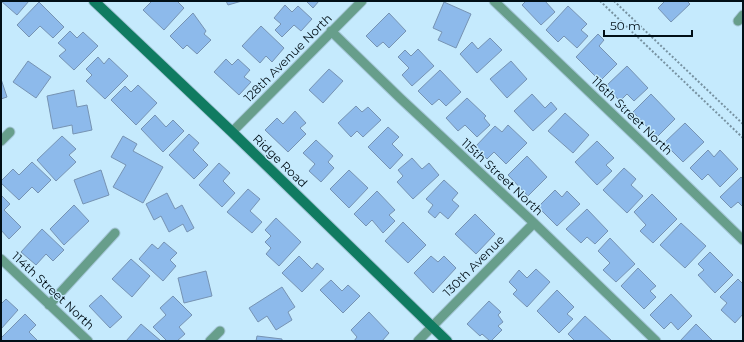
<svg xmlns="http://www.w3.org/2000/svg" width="744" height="342" font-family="Montserrat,sans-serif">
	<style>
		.building { fill: #8dbaeb; stroke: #7693b3 }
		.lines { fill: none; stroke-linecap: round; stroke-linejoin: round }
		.street-casing { stroke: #a6c7d8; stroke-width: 11 }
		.secondary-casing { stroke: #a6c7d8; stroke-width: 12 }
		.path { stroke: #7792a1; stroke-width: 2; stroke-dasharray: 2 2; stroke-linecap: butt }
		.street { stroke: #679e8b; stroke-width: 9 }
		.secondary { stroke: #107b61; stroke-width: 10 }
		.labels { text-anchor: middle; stroke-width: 3; stroke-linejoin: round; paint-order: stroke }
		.street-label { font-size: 12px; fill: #010f17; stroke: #c5eafd }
	</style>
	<rect width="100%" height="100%" fill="#c5eafd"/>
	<path class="building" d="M1,1H29L17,15Z
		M152,1H163L164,2L165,1H177L184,8L164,30L143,10Z
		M226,1H242L228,5Z
		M306,1H319L313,8Z
		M526,1H545L555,12L541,25L522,5Z
		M665,1H687L690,4L671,22L658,8Z
		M39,2L64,27L53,38L40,26L29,37L17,25Z
		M444,2L471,14L456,48L438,40L442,32L433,28Z
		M285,5L292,12L298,6L312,19L301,31L294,25L282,37L275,30L281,24L274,18Z
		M568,6L587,24L581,30L588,36L577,48L564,36L558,42L546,30Z
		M193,13L206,31L204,34L211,40L197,54L187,45L183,49L170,36Z
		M389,13L406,31L389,48L383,42L377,47L366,36Z
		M261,26L284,48L272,62L266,56L260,63L242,46Z
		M70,31L77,38L83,32L98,46L74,70L59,56L66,50L58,43Z
		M598,34L604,40L599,46L617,64L600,81L576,57Z
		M490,38L502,50L477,73L460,54L472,42L478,49Z
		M418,49L434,66L412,86L402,75L409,68L398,57L405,50L411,56Z
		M98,57L104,64L109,58L128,76L105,99L86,81L92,75L86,69Z
		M226,59L232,65L238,59L250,70L244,77L251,82L239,95L214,72Z
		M28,61L51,77L36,98L13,82Z
		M511,61L527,79L507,98L490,79Z
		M627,66L648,88L634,101L627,94L620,101L606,86Z
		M329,69L343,81L323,103L309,90Z
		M440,70L461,92L446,106L439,99L432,105L418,91Z
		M1,79L7,97L1,99Z
		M138,85L157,103L136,125L111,100L125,86L131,92Z
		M74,90L77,107L87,105L92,130L73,134L72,125L53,129L47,96Z
		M532,94L545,108L551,102L557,109L533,131L514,111Z
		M651,94L675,119L657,137L633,112Z
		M467,98L486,116L484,118L490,125L477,137L465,125L458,131L446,118Z
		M356,106L362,112L368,107L381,120L363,137L357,131L351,137L338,123Z
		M295,111L306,123L300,128L306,134L288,152L265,130L277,118L283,124Z
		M565,113L589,135L573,153L548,131Z
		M155,115L166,127L173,120L184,131L163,152L141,129Z
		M685,123L704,142L683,162L664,143Z
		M508,125L527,143L506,164L494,152L487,159L475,147L495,126L502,132Z
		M388,127L399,137L392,144L403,155L390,169L368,147Z
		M189,134L199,143L193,150L208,165L194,179L169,155Z
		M62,136L76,149L69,155L76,162L56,181L37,160Z
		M123,136L137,144L133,151L163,167L143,203L113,187L126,165L111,157Z
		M316,140L333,156L328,162L334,168L321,182L309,171L315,164L303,153Z
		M597,141L614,158L606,165L612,171L597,185L575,162Z
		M708,150L714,157L720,150L738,169L720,187L708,174L702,180L690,168Z
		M527,156L547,177L528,196L508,175Z
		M412,158L422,169L429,163L439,175L413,199L397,182L403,176L398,170Z
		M32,162L51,180L38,193L32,187L19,200L1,183V181L13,169L19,175Z
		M219,163L230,173L223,181L235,193L222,207L199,185Z
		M624,168L636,179L631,185L643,196L627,213L603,190Z
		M101,170L109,195L83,204L74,180Z
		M349,170L368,188L349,208L330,189Z
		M741,177L743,179V207L738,202L731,208L720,197Z
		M444,180L458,193L452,200L459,206L448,219L440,212L435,218L428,212L433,205L426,199Z
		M248,189L260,199L250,211L262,222L252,233L227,212Z
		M555,190L562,197L567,191L580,204L557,226L538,207Z
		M377,191L395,210L389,215L395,221L383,233L372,220L366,226L354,214Z
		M167,193L175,209L182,205L194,228L187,232L183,224L169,232L161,216L154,220L146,204Z
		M652,194L677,219L653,243L640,231L646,225L634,212Z
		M1,195L10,204L4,210L21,227L9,239L1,230Z
		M74,205L89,221L64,245L50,229Z
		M587,209L608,231L595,244L587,237L581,243L566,229Z
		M475,214L495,234L476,254L455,234Z
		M276,218L301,242L279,266L266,254L271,248L265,242L271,236L265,230Z
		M403,222L426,245L408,263L385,241Z
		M681,223L706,246L685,268L660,245Z
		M42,229L64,250L53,261L46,254L36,265L21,252Z
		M610,238L635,264L616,282L603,270L610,263L598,251Z
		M164,242L177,253L170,260L176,266L163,281L139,259L152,244L158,249Z
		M710,252L733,275L715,293L698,275L704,270L698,264Z
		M299,256L312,269L317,263L324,269L302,292L282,273Z
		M431,256L438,262L444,256L456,268L433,293L414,273Z
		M131,259L150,276L132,297L112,279Z
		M638,268L656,286L650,291L656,297L644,309L621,286Z
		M536,269L550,282L527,307L513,294L517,290L509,282L519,270L527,278Z
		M206,271L212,296L184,303L178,278Z
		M738,279L743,284V314L735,323L721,310L727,303L720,297Z
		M331,280L342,291L348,285L360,296L343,313L320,290Z
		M282,287L295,307L288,312L292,320L276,330L267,316L258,322L249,308Z
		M557,290L574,307L567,314L573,319L559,333L537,311Z
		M671,294L692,316L678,330L671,322L664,329L650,315Z
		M101,295L122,317L110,328L89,306Z
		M173,296L192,315L179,327L185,334L177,341H167L153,327L166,315L160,308Z
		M6,299L18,310L1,329V304Z
		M489,301L501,312L498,315L503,322L498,326L502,330L491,341H490L482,334L480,336L467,324Z
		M369,312L389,333L382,341H354L357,337L351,330Z
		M25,314L36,325L29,332L38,341H2L1,338Z
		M585,316L611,340L610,341H575L568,334Z
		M141,324L161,341H126Z
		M696,324L713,341H680Z
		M257,336L282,339V341H256Z"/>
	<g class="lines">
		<defs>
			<path id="street" d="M494,1L649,149L743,240
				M738,21L743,15
				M331,31L400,98L534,223L656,341
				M232,132L362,1
				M1,141L10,132
				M1,259L88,341
				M49,305L115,233
				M210,341L220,331
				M418,341L534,223"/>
			<path id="secondary" d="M94,1L232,132L447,341"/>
		</defs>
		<use href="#street" class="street-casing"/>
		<use href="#secondary" class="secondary-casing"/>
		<path class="path" d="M600,1L743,138
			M614,1L743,124"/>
		<use href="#street" class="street"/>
		<use href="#secondary" class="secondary"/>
	</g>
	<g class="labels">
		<g class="street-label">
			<text transform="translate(288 58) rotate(-45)" y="4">128th Avenue North</text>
			<text transform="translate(632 116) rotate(44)" y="4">116th Street North</text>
			<text transform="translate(280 161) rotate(44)" y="4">Ridge Road</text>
			<text transform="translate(502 177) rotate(43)" y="4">115th Street North</text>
			<text transform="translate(474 266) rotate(-45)" y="4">130th Avenue</text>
			<text transform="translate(53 291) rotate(43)" y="4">114th Street North</text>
		</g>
	</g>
	<rect width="744" height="342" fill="none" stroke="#010f17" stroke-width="4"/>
	<path d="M604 30v6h88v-6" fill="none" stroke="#010f17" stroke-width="2"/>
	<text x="610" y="30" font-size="12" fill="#010f17" stroke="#c5eafd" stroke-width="3" paint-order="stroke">50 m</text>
</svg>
